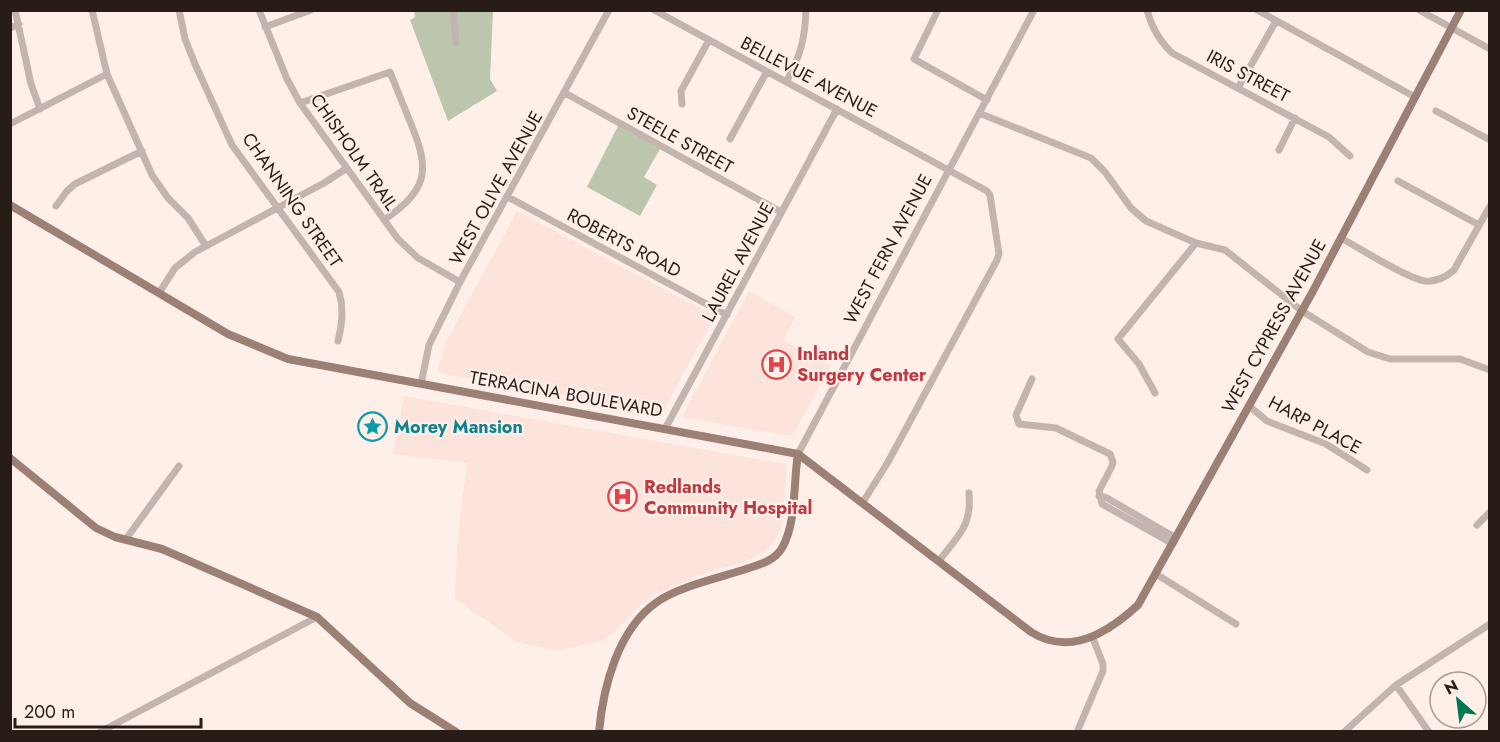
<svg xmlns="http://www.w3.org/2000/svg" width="1500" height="742" font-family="Jost,sans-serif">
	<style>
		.medical { fill: #fce3db }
		.green { fill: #bbc6ac }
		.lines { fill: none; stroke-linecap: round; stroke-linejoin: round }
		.minor { stroke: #c4b4af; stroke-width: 7 }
		.major { stroke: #9c8076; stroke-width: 8 }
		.labels { text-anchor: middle; stroke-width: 4.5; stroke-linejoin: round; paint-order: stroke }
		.street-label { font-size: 18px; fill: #281c16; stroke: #fef0e9 }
		.health-label { font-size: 18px; font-weight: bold; fill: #be3a42; stroke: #fef0e9; text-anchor: start }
		.culture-label { font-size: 18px; font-weight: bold; fill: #0d838f; stroke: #fef0e9; text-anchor: start }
	</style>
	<rect width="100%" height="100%" fill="#fef0e9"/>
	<path class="medical" d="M517,211L711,314L713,319L664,410L656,413L439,373L438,369L445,344Z
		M749,291L796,317L783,340L831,366L792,436L685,418L683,415Z
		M404,396L785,464L787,466L781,528L774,542L765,551L746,561L708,572L662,591L642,604L619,628L603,641L556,651L514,641L455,598L457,546L467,463L393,454Z"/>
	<path class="green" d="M414,11H493L490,79L497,91L448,121L410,20L415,17Z
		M618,126L660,149L644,177L657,185L640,216L587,187Z"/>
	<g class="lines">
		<path class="minor" d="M15,10L31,84L40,109
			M92,10L107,74L152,175L168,198L188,218L206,246
			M179,10L185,39L195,64L232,145L339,292C344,309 342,324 338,341
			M259,10L287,79L300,103L398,239L418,258L460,282
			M453,10L456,42
			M654,10L987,191L990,195L999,254L997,260L888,462L863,502
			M938,10L914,59L987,100
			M1147,10C1152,28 1159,40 1172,53L1329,137L1350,156
			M1257,10L1415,97
			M1419,10L1490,49
			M265,27L311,10
			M10,28L19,24
			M786,82C800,57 805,40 806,10
			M1238,88L1276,21
			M565,93L781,212
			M300,103L390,72C397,89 404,107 411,124C431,172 427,190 384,220
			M682,104L681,91L709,40
			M1436,111L1490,140
			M979,113L1091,158L1105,172L1131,208L1146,221L1196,243L1225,250L1302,311L1368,352L1390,359H1460L1490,370
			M10,124L107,74
			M730,139L766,73
			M1279,150L1295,118
			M1398,181L1479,225
			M508,197L727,315
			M56,206L67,191L75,184L142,151
			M1341,238C1359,248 1408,279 1425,281C1436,282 1446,277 1454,270L1490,206
			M159,293L175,268L195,252L324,183L347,168
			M1032,379L1016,415L1019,424L1056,428L1110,454L1113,462L1112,466L1099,491L1102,504L1173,544
			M421,384L429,345L460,282L609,10
			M1155,393L1139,364L1118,339L1196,243
			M1249,406L1267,421L1326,444L1367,470
			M665,429L837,109
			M798,454L1034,10
			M1099,496L1107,498L1176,538
			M1477,525L1490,512
			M126,539L179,466
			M939,561C958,535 972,527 969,493
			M1156,574L1236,624
			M1396,685L1429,732
			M100,732L317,617
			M1077,732L1103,671V664L1092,636
			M1344,732L1396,685L1490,624"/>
		<path class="major" d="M10,205L228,334L288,359L798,454L1031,632C1070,657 1109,632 1138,605L1313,291L1461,10
			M10,458L96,528L115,537L162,549L317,617L410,703L456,732
			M599,732C603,687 618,629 657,602C678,587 718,578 743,570C757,565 774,562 782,548C797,522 793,483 798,454"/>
	</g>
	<defs>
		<symbol id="hospital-ring" viewBox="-11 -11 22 22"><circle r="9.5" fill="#fef0e9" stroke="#e0444e" stroke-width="1.5"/><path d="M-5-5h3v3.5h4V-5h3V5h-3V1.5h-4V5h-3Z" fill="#e0444e"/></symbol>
		<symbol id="sight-ring" viewBox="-11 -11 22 22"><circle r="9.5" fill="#fef0e9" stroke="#0f9aa8" stroke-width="1.5"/><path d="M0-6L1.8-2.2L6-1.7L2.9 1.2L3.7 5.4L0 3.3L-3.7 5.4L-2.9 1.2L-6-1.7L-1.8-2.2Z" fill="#0f9aa8"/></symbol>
	</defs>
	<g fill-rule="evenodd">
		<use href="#hospital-ring" x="760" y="348" width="33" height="33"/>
		<use href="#sight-ring" x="356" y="410" width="33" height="33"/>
		<use href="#hospital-ring" x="606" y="480" width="33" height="33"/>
	</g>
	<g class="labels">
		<g class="street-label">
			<text transform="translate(1248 76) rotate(28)" y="6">IRIS STREET</text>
			<text transform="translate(809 77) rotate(28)" y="6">BELLEVUE AVENUE</text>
			<text transform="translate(680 140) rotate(29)" y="6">STEELE STREET</text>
			<text transform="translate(354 152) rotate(55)" y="6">CHISHOLM TRAIL</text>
			<text transform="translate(496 188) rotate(-61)" y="6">WEST OLIVE AVENUE</text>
			<text transform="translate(292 200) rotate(55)" y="6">CHANNING STREET</text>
			<text transform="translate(624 243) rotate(28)" y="6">ROBERTS ROAD</text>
			<text transform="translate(888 249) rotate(-62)" y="6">WEST FERN AVENUE</text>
			<text transform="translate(738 262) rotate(-62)" y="6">LAUREL AVENUE</text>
			<text transform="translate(1274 326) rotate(-61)" y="6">WEST CYPRESS AVENUE</text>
			<text transform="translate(566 394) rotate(10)" y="6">TERRACINA BOULEVARD</text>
			<text transform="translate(1315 425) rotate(28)" y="6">HARP PLACE</text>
		</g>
		<g class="health-label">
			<text x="797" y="360">Inland<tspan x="797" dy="21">Surgery Center</tspan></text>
			<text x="644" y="493">Redlands<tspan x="644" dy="21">Community Hospital</tspan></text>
		</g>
		<g class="culture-label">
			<text x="394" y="433">Morey Mansion</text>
		</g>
	</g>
	<rect width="1500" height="742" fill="none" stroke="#281c16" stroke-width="24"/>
	<g transform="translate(1458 700) rotate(332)"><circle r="28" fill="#fef0e9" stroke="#a89b95" stroke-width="1.5"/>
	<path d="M0-4.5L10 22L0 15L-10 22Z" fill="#007652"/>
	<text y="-9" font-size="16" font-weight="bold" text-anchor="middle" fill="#281c16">N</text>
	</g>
	<path d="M15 718v9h186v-9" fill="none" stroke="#281c16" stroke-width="3"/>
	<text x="24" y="718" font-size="18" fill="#281c16" stroke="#fef0e9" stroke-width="4.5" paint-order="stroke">200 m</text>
</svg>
